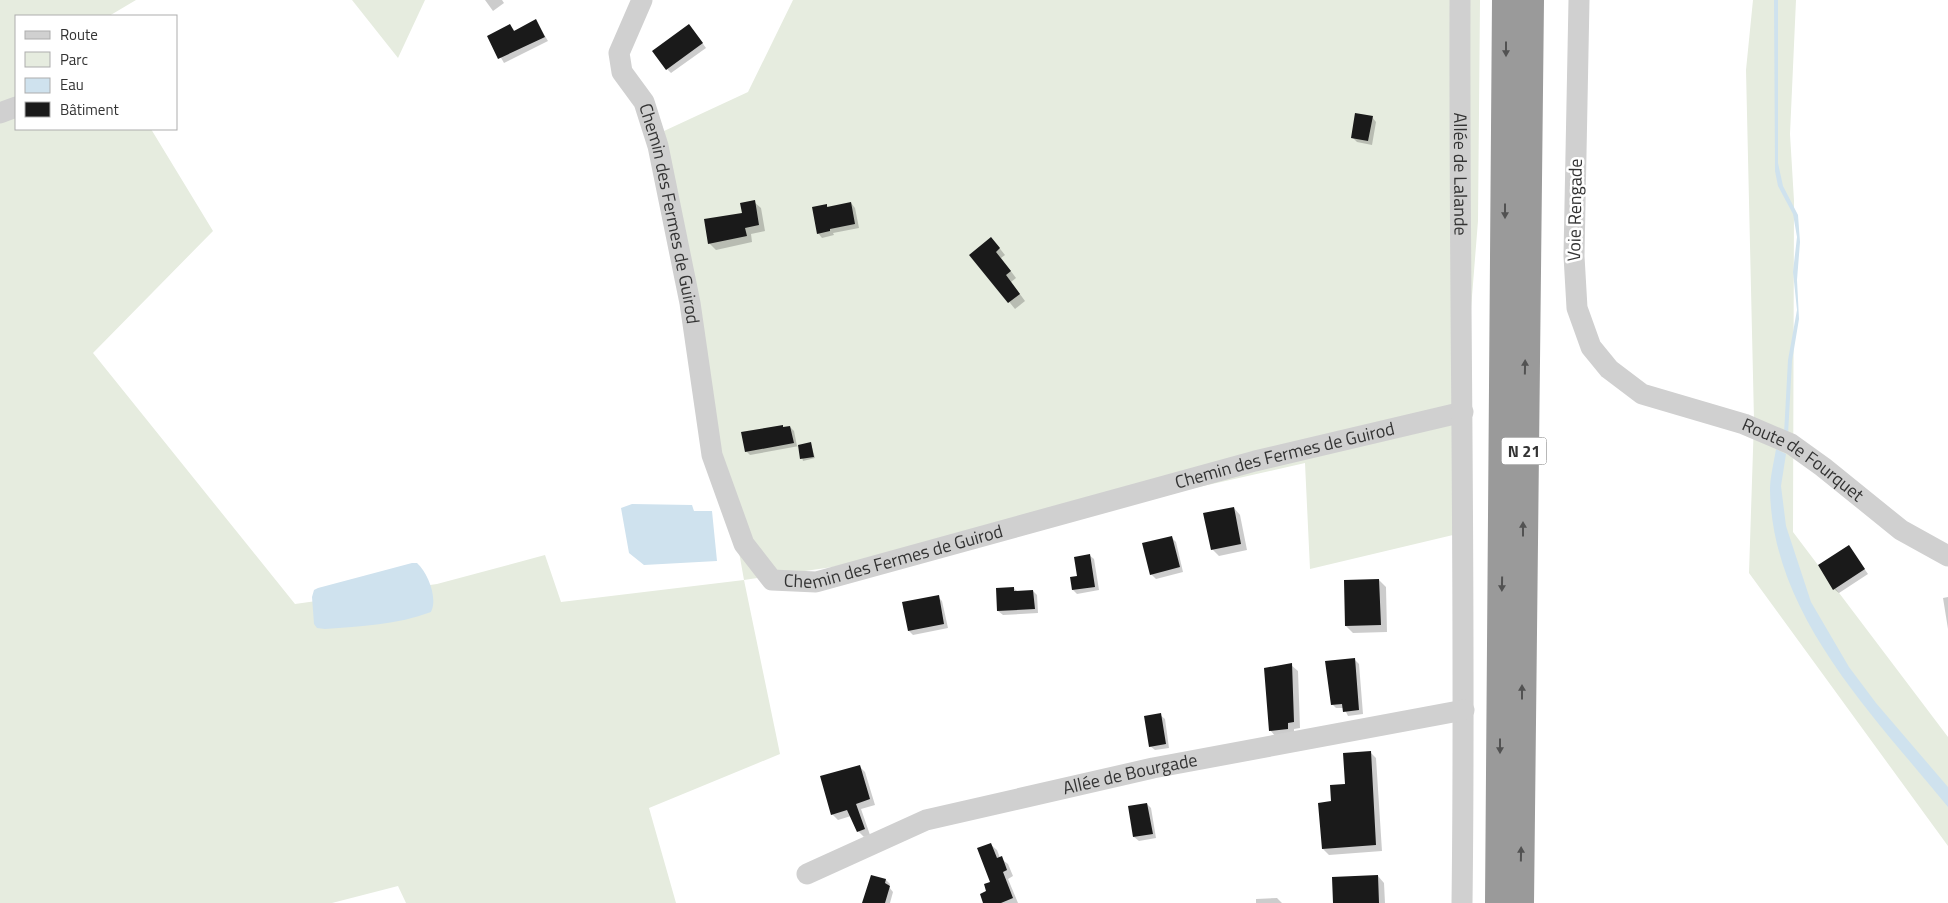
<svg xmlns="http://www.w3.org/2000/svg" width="1948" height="903" font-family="'Titillium Web',sans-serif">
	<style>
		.green { fill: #e6ecdf }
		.water { fill: #cfe2ee }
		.shadow { fill: #0003 }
		.building { fill: #1a1a1a }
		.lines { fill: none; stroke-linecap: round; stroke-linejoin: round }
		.minor { stroke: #d0d0d0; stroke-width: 21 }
		.highway { stroke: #9a9a9a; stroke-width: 28 }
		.oneway { fill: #525252 }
		.labels { text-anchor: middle; stroke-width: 5; stroke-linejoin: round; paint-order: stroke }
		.shield { fill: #fff; stroke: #707070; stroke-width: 1 }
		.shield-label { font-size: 16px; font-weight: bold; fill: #333 }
		.street-label { font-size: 18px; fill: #333; stroke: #fff }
	</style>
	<rect width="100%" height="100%" fill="#fff"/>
	<path class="green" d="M0,0H136L109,16H16V129H151L213,231L93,353L295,604L437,584L545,555L561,602L744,580L664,131L748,92L793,0H1480L1478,221L1453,535L1310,569L1305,463L867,562L744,580L780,754L649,808L676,903H406L398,886L332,903H0Z
		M352,0H425L398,58Z
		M1753,0H1796L1790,134L1794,201L1793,532L1948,737V846L1749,573L1754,420L1746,70Z"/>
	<path class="water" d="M1774,0H1778V163L1783,186L1798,215L1800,242L1797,280L1799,319L1792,361L1788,435L1784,434L1788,360L1797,310L1793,272L1797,237L1793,214L1778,186L1775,171Z
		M1776,449L1786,454L1781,486L1786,526L1811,602L1849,667L1876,703L1948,787V807C1874,716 1772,616 1770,490C1770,477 1774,462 1776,449Z
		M632,504L692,505L694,511H712L717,561L644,565L629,553L621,508Z
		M412,563H417C428,573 438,598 431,612C397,625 361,626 325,629L317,628L314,624L312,597L314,590L318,588Z"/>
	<path class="shadow" d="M485,0H502L504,3L493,11Z
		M536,21L548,41L504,63L489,37L510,26L515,31Z
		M693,30L706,48L671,73L667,69Z
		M1372,117L1376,122L1372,145L1357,142L1353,138Z
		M754,202L761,208L765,231L751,234L752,242L716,250L709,243L744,214Z
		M851,203L855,208L859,228L833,233L834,235L822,238L818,233L826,205L829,208Z
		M997,245L1005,255L1001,258L1016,278L1011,282L1025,301L1015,309L971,255Z
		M782,426L785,428L790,427L794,431L797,446L811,444L815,458L803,461L799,446L750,455L746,451Z
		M1234,508L1240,515L1247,550L1219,556L1212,549Z
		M1171,537L1176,542L1183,572L1156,579L1151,574Z
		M1849,547L1868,574L1839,593L1834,589Z
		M1089,555L1094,559L1099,590L1077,594L1073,590L1071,578L1079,577Z
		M1379,580L1386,587L1387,632L1353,633L1346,626Z
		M1014,588L1017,592L1033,591L1037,595L1038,613L1003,615L998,611Z
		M938,597L942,601L948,628L913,635L909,631Z
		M1948,597V629L1943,598Z
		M1355,660L1359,664L1363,714L1348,716L1344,708H1336L1332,704Z
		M1291,665L1298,671L1300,728L1294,729V736L1276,737L1270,730Z
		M1160,715L1165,719L1169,748L1155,750L1150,746Z
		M1370,752L1376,758L1382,851L1329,855L1323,849L1333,802Z
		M859,766L865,772L875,805L861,809L870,835L864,837L858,831L851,816L838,820L832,814Z
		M1147,804L1151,808L1156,838L1139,841L1134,837L1129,807Z
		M990,844L997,850L1000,858L1008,864L1013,876L1008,879L1018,903H984L992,882Z
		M872,876L886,880L890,884L889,887L893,892L890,903H865Z
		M1378,876L1384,883L1385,903H1335Z
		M1277,898L1282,903H1256V899Z"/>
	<path class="building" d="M536,19L545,37L498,59L487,36L510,24L514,31Z
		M689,24L703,43L666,70L652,51Z
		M1355,113L1373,116L1368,141L1351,138Z
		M755,200L759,225L745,228L747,236L708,244L704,219L742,213L740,203Z
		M851,202L855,224L830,229V231L817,234L812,207L827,204V207Z
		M991,237L1000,248L996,252L1011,271L1006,275L1020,294L1008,303L969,255Z
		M783,425V427L790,426L794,443L745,452L741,432Z
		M811,442L814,457L800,459L798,445Z
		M1234,507L1241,544L1211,550L1203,513Z
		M1172,536L1180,567L1150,575L1142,543Z
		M1849,545L1865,569L1833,590L1818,565Z
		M1090,554L1095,587L1072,590L1070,577L1077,576L1074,557Z
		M1379,579L1381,625L1345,626L1344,580Z
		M1014,587V591L1033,590L1035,609L997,611L996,588Z
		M939,595L944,624L908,631L902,602Z
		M1355,658L1359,710L1343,712L1342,704L1331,705L1325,661Z
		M1292,663L1294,722L1288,723V729L1269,731L1264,668Z
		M1161,713L1166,744L1149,747L1144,716Z
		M1371,751L1376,845L1322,849L1318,803L1331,801L1330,785L1345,784L1343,753Z
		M860,765L870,799L856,804L865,829L857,832L847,810L831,815L820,776Z
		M1147,803L1153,834L1133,837L1128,806Z
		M991,843L997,858L1002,856L1007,870L1003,872L1013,898L1001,903H983L980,894L986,891L984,884L990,882L977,848Z
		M871,875L886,879L885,883L890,886L885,903H862Z
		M1378,875L1379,903H1333L1332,877Z"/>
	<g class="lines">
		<g class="minor">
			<path id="s1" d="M642,0L619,53L622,72L644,102L658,146L690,303L712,455L744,544L772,580L816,582L1255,461L1463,412"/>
			<path id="s2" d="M1460,0C1459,301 1466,602 1462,903"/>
			<path id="s3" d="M1579,0L1574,256L1577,308L1591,347L1609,369L1642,394L1744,424L1791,444L1823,467L1901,530L1948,556"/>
			<path d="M0,113L16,107"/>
			<path id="s4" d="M807,874L926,820L1153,768L1464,710"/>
		</g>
		<path class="highway" d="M1499,903L1506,0
			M1520,903L1530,0"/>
	</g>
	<defs><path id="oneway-solid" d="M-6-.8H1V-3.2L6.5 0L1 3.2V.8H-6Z" transform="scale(1.25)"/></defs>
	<g class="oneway">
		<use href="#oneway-solid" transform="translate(1506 49) rotate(90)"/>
		<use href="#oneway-solid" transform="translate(1505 211) rotate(90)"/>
		<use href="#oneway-solid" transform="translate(1525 367) rotate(-89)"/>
		<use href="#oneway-solid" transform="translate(1523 529) rotate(-90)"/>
		<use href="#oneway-solid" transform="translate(1502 584) rotate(91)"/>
		<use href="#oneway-solid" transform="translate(1522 692) rotate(-90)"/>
		<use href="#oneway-solid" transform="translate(1500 746) rotate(90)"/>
		<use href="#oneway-solid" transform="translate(1521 854) rotate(-89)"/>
	</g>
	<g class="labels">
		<rect class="shield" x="1501.5" y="437.5" width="45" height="27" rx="4"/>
		<g class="shield-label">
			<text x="1524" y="457">N 21</text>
		</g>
		<g class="street-label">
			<text dy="6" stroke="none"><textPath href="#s2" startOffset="174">Allée de Lalande</textPath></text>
			<text transform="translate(1575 210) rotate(-89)" y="6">Voie Rengade</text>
			<text dy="6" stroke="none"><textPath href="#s1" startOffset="229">Chemin des Fermes de Guirod</textPath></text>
			<text dy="6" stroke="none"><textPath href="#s1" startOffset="1144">Chemin des Fermes de Guirod</textPath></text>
			<text dy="6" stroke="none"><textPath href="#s3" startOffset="595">Route de Fourquet</textPath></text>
			<text dy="6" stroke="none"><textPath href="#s1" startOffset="739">Chemin des Fermes de Guirod</textPath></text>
			<text dy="6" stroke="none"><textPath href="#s4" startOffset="340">Allée de Bourgade</textPath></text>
		</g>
	</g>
	<rect x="15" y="15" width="162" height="115" fill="#ffffff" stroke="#adadad"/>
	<rect x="25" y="31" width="25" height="8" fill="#d0d0d0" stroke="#adadad"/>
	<text x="60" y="40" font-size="15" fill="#333333">Route</text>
	<rect x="25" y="52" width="25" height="15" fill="#e6ecdf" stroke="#adadad"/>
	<text x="60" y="65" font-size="15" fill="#333333">Parc</text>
	<rect x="25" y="78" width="25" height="15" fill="#cfe2ee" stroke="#adadad"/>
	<text x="60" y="90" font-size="15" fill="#333333">Eau</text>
	<rect x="25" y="102" width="25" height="15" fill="#1a1a1a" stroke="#adadad"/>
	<text x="60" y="115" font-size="15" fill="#333333">Bâtiment</text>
</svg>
